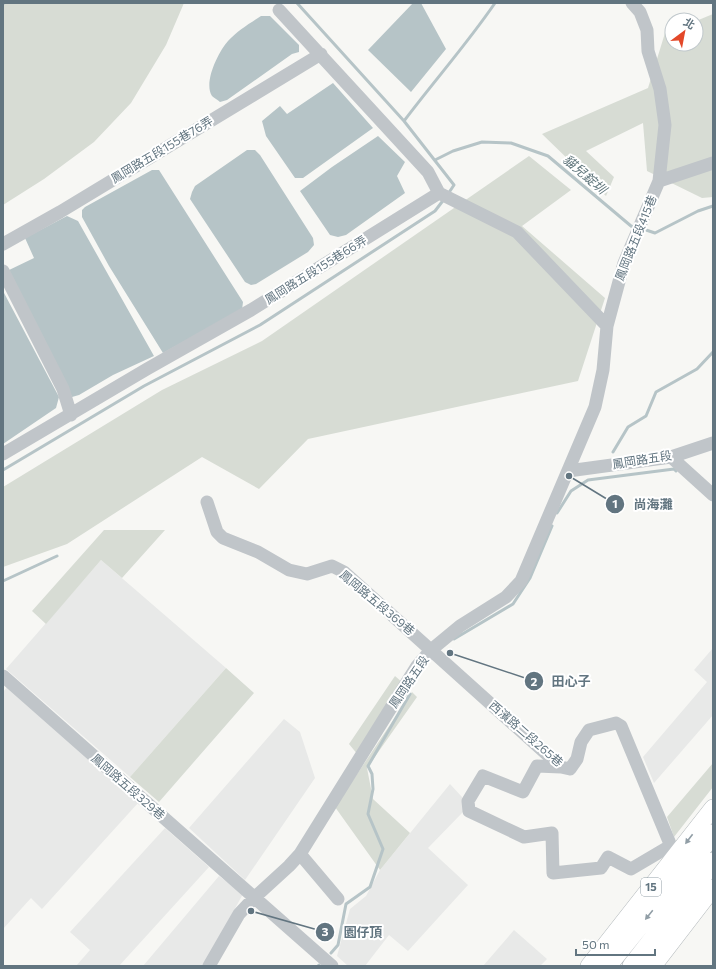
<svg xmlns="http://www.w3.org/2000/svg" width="716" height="969" font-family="Commissioner,'Noto Sans TC',sans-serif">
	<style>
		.built { fill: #e8e9e8 }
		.green { fill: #d7dcd4 }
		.water { fill: #b6c4c7 }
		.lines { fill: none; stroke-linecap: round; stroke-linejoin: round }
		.stream { stroke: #b6c4c7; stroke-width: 3 }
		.major-casing { stroke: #b2b8bb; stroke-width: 18 }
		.highway-casing { stroke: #b1b7ba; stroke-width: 20 }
		.minor { stroke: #c0c5c9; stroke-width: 13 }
		.major { stroke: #fff; stroke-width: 17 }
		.highway { stroke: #fff; stroke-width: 19 }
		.oneway { fill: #919ea6 }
		.labels { text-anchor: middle; stroke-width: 4; stroke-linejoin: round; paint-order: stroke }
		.shield { fill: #fff; stroke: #919ea6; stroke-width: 1 }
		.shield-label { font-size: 11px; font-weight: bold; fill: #627580 }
		.street-label { font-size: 12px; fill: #627580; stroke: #fff }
		.water-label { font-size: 13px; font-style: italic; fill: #5e747a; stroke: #fff }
		.leader { fill: none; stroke: #627580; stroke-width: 1.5 }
		.callout-dot { fill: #627580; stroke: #fff; stroke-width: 1.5 }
		.mark-label { font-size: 12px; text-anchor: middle; font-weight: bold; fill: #fff }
		.callout-label { font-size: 13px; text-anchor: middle; font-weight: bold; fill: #627580; stroke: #fff; stroke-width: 4; stroke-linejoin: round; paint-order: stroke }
	</style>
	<rect width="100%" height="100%" fill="#f7f7f4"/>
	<path class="built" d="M101,560L226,668L130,777L6,669Z
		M713,648V715L654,783L643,757L707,682L694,670Z
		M8,686L138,803L42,909L31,898L3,929V692Z
		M284,719L300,732L315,778L245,880L189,828Z
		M450,784L462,797L463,812L428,848L468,885L408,951L389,935L365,966H348L337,956L350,909L366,896L380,870Z
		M165,828L209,867L119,966H76L90,950L70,932Z
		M219,876L243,894L203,966H143Z
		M514,930L547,959L540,966H483Z"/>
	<path class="green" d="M3,3H184L166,45L131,103L94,142L44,179L3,205Z
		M713,14V197L702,198L647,171L643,123L586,151L614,177L606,196L542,134L648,88L665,33L672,31V44H696V21Z
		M529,156L571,190L522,226L605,298L578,381L308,439L259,489L202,457L67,544L3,567V487L162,390L262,341Z
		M104,530H165L122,578L101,560L46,624L32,611Z
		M226,668L254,693L159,802L130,777Z
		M395,676L403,683L358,755L349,744Z
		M412,692L417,697L367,768L373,799L410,833L380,870L335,807Z
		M713,763V787L674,837L667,817Z"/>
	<path class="water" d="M413,3H421L446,49L411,92L368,50Z
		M261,16H270L299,45V52L292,54L227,100L220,102C218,100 214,98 212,96C203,82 219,51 228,41C237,31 250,23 261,16Z
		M333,83L373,128L303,178H295L266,136L262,121L280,106L287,114Z
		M378,136L405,162L397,176L405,193L346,235L338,237L330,235L300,191L332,167Z
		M247,150H255L260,155L313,238L314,245L308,252L256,284L251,285L245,282L190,199L192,192L195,186Z
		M152,170H159L243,302L242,310L163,353L109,266L82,217V210L85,207Z
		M67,216L78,221L154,356L113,375L79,395L72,397L7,271L34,258L25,238Z
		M3,291L59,397L56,408L3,444Z"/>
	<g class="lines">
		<path class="stream" d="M297,3L404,121L454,185L448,194
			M3,4L4,3
			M404,121C434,81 467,44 495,3
			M435,160L453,151L482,142L511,143L548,156L631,226L636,228
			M643,229L655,233L698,211L713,206
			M613,452L628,427L646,416L656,392L697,369L713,352
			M3,470L144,386L260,325L435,211L445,198
			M557,513L571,491L588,480L674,469L676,471
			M3,581L57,556
			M454,639L513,604L530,578L552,526
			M331,953L338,945L346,904L370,887L383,849L368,814L373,789L372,774L368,766L410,694
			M318,966L319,965"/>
		<defs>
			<path id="major" d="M589,966L713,808
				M653,966L713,888"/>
			<path id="highway" d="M607,966L713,834
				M632,966L713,862"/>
		</defs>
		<use href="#major" class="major-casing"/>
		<use href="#highway" class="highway-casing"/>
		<path class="minor" d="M279,10L428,172L439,193
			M659,181L713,163
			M439,193L517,232L607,326
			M3,244L60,212L321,54
			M3,271L63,389L71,415
			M3,454L147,369L251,310L439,193
			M671,457L713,495
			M568,471L671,457L713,443
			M207,502L217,532L223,538L258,552L289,570L307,574L332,566L344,572L561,767L570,769L577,759L581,742L589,730L616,723L621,726L678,863
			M3,676L332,966
			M561,767L537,766L523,792L483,776L468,801L469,811L524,837L552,833L553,873L601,868L608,857L631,869L670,846
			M300,854L338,899
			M209,966L239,914L254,898L289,866L300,854L417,666L431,650L460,626L506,597L521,581L595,407L603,370L607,326L624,263L659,181L665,125L660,89L648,51L647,30L640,12L632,3"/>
		<use href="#major" class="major"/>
		<use href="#highway" class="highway"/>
	</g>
	<defs><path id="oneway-solid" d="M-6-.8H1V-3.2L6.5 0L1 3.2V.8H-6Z"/></defs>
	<g class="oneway">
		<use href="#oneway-solid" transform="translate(689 839) rotate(127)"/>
		<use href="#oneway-solid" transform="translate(649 915) rotate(129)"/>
	</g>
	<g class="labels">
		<rect class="shield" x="641" y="878" width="20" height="18" rx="3"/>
		<g class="shield-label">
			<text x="651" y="891">15</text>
		</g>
		<g class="street-label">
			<text transform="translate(162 150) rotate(-31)" y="4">鳳岡路五段155巷76弄</text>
			<text transform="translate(636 238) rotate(-68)" y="4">鳳岡路五段415巷</text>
			<text transform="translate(316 270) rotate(-32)" y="4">鳳岡路五段155巷66弄</text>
			<text transform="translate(642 460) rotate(-9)" y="4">鳳岡路五段</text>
			<text transform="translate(377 603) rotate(40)" y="4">鳳岡路五段369巷</text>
			<text transform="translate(409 682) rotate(-56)" y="4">鳳岡路五段</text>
			<text transform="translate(526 734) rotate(41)" y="4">西濱路二段265巷</text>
			<text transform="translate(128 787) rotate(41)" y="4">鳳岡路五段329巷</text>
		</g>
		<g class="water-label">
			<text transform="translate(585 174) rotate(41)" y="5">貓兒錠圳</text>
		</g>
	</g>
	<path class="leader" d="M569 476L615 504M450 653L534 681M251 911L325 932"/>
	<g class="callout-dot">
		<circle cx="569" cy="476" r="4"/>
		<circle cx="450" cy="653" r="4"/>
		<circle cx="251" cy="911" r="4"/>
		<circle cx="615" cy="504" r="10"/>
		<circle cx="534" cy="681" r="10"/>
		<circle cx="325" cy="932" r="10"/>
	</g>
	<g class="mark-label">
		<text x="615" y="508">1</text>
		<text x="534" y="686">2</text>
		<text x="325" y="936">3</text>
	</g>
	<g class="callout-label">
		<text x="653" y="509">尚海灘</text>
		<text x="571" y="686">田心子</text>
		<text x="363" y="937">園仔頂</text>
	</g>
	<rect width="716" height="969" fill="none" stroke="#627580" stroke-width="8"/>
	<g transform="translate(684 32) rotate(32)"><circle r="19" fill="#ffffff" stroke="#c0c8cc"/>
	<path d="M0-3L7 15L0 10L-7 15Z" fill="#e34829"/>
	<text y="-6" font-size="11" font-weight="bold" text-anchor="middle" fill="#627580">北</text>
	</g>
	<path d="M576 949v6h79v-6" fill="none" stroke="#627580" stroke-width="2"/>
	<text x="582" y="949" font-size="12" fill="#627580" stroke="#ffffff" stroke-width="3" paint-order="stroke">50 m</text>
</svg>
